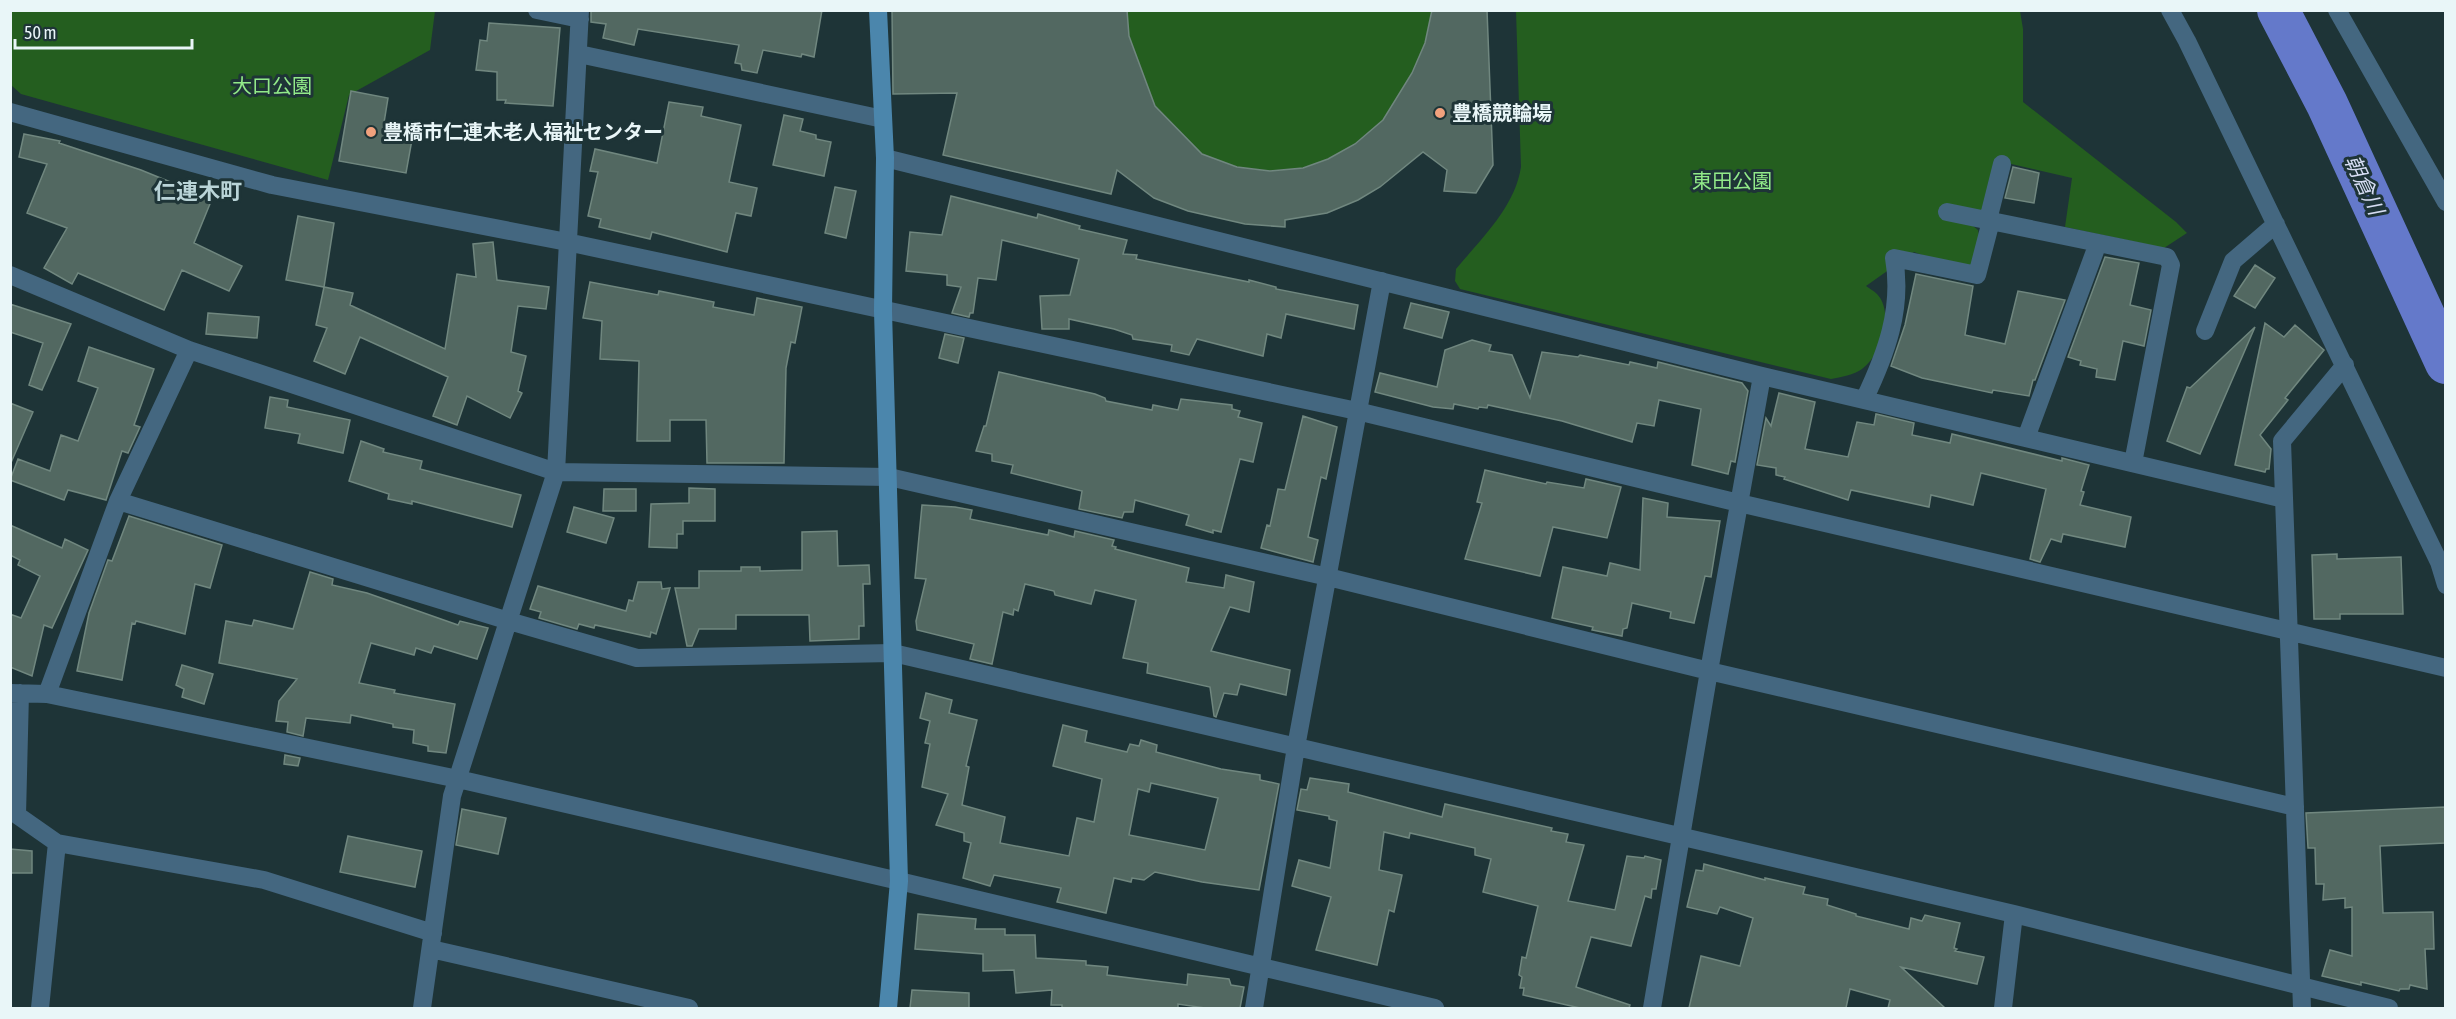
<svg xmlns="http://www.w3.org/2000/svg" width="2456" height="1019" font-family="'Asap Condensed','Noto Sans JP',sans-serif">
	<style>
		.green { fill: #245e1f }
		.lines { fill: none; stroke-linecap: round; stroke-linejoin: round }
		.river { stroke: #6479ca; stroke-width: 42 }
		.building { fill: #526861; stroke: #70877f; stroke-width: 1.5; fill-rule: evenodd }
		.street { stroke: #446780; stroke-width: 18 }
		.secondary { stroke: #4b86ac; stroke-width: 18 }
		.poi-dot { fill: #f1a17d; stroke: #1e3437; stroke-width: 2 }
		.labels { text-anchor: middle; stroke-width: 6; stroke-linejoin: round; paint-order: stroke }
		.park-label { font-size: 20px; fill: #92ea89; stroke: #1e3437 }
		.poi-label { font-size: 20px; font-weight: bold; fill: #e9f6f8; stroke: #1e3437; text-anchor: start }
		.water-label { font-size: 21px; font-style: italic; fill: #d5dcf2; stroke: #1e3437 }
		.quarter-label { font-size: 22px; font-weight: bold; fill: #bad4d8; stroke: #1e3437 }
	</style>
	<rect width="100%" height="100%" fill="#1e3437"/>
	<path class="green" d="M10,11H435L430,50L349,95L328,180L21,94L11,85Z
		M1127,11H1432L1425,43L1412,73L1383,120L1355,144L1328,159L1303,168L1270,171L1237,167L1202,154L1155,106L1129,36Z
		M1516,11H2020L2023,29V102L2176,222L2187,233L2164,248L2065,227L2072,178L1994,160L1987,203L1972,225L1978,230L1980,240L1974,264L1958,268L1914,252L1866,286C1869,288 1874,291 1877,294C1895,313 1881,356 1862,369C1854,375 1841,377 1831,379L1460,289L1455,281L1456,269C1481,239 1515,207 1521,167Z"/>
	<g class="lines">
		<path class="river" d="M2278,10L2327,104L2446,363"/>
	</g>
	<path class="building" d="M591,10H822L814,57L802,54L801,57L763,50L757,73L742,70L741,64L735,63L739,45L638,29L634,45L603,38L606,24L591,22Z
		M892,10H1127L1129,36L1155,106L1202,154L1237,167L1270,171L1303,168L1328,159L1355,144L1383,120L1412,73L1425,43L1432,10H1487L1493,165L1476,193L1444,191L1447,170L1423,152L1380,187L1358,200L1327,213L1285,220V227L1245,224L1188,211L1154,198L1117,170L1111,194L943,155L957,93L893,94Z
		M489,23L560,28L553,106L505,103L506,100H497V72L476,70L480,40L487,41Z
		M351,91L388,98L383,129L413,134L406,173L339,161Z
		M669,102L703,107L701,116L741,125L729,182L757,188L751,216L736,213L727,252L652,232L650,239L599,227L601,219L588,216L598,172L590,171L595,149L657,163Z
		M784,115L803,119L800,131L816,135V139L831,142L824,176L773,165Z
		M24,134L60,141L59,143L141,170L212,199L194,243L242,266L229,291L182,270L164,310L78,273L72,284L44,268L67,228L27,213L47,164L19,157Z
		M2013,167L2039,173L2034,203L2005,198Z
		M835,187L856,191L846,238L825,233Z
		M951,196L1037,218L1038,214L1080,226L1079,229L1127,240L1123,254L1137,255L1136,259L1249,282V280L1276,287V289L1358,305L1354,329L1286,314L1281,338L1267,334L1263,356L1197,339L1189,355L1171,351L1172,345L1133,339L1132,335L1114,329L1069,319V329H1042L1040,296L1070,295L1079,259L1002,240L996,280L978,278L973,313H970L969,317L952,313L961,287L947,285V275L906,271L910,232L942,235Z
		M298,216L334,223L324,287L286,280Z
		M493,242L497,280L549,287L546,309L518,306L511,352L526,356L518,391L522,393L510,418L467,396L457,425L433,416L448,377L360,337L345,374L314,361L327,328L316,325L324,287L353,293L350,305L445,349L457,274L476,277L473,244Z
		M2105,257L2139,263L2130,305L2151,310L2144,346L2123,341L2115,380L2096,377L2097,369L2080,365L2081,361L2068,357Z
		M2255,265L2275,278L2255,308L2234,296Z
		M1916,274L1973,286L1965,335L2005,344L2018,291L2065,300L2035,380H2033L2029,396L1993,390L1992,393L1941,382L1922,378L1891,366L1905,325Z
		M590,282L658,295L659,291L714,302L713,307L754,315L757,298L802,307L795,343L791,342L786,368L784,463H707L706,420H670V441H637L639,361L600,359L602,321L583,318Z
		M1411,303L1449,312L1442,338L1404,328Z
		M10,304L71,324L42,390L29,385L43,343L10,332Z
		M208,313L259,317L257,338L206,334Z
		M2265,323L2284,337L2295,325L2324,350L2285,398L2288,400L2260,435L2271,449L2269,469H2266L2265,472L2235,465Z
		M2255,327L2200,454L2167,441L2187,387L2190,388Z
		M945,334L964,338L958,363L939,358Z
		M1472,340L1491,345L1489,351L1512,355L1530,398L1542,352L1578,357L1580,355L1629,365L1630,362L1657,368L1658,362L1742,383L1748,391L1735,462L1731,461L1728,474L1692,465L1701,409L1659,400L1654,426L1637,423L1632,442L1562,421L1488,405L1487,408L1479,407L1478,409L1454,404L1453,409L1433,407L1375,392L1380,373L1437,387L1445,350Z
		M89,347L154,369L134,425L140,427L128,453L122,451L106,500L68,490L64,500L10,480L18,459L50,471L61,435L78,441L98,388L78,381Z
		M999,372L1095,394L1105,398L1106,401L1152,410L1153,405L1178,410L1181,399L1232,405V409L1240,411L1238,417L1262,423L1253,462L1240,459L1221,532L1213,530V533L1186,525L1189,515L1135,500L1133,512H1124L1122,518L1079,509L1082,491L1011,473L1013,465L992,461V454L976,451L984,426H986Z
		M1779,393L1815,402L1805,449L1848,457L1857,422L1874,425L1876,414L1914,423L1912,435L1950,443L1952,434L2062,461V458L2089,465L2081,491L2084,492L2080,505L2131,517L2125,547L2063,534L2061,542L2051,539L2040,562L2030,559L2046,489L1981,473L1973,505L1931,495L1929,507L1851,490L1848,500L1784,479L1785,477L1776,475V468L1757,465L1766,418L1771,426Z
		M270,397L288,400L287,407L350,420L343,453L298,443L300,434L265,428Z
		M10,403L33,412L10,465Z
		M1303,416L1337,427L1326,479L1321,477L1308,537L1318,540L1313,562L1261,548L1267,525L1270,526L1278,489L1285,490Z
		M361,441L384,449L383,452L422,461L420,469L521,495L512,527L412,501V504L388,499L389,494L349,481Z
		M1485,470L1546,484L1547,482L1584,488L1586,479L1621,487L1607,538L1553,527L1540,576L1465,559L1482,503L1477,502Z
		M689,488L715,489V521H683V534H677V548L649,547L651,504L689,503Z
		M604,489H636V511H603Z
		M1643,498L1668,503L1667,517L1720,521L1711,577L1705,576L1694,623L1670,618L1671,612L1632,603L1627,628L1623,629L1622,636L1592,630L1593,627L1552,618L1563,567L1607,576L1610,563L1640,570Z
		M922,505L955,507L972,510L970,519L1048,535L1049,530L1074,537L1075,531L1114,540L1112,546L1116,547L1115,549L1189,568L1186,582L1224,588L1226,575L1254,582L1249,612L1230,607L1211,651L1290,670L1286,695L1240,684L1237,695L1224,693L1216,717L1214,716L1210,687L1147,673L1148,663L1123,658L1136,600L1095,590L1091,604L1055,595L1054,591L1025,584L1018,611L1014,609L1013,615L1003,612L992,664L970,659L974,644L917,630L916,621L926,579L915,578Z
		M574,507L614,518L606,543L567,532Z
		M129,516L222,545L210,588L195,584L185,634L136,621L135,624L132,623L122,680L77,671L89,613L108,560L112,561Z
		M10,525L62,548L65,539L88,550L52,628L44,625L32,676L10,667V614L21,618L40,576L18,565L20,560L10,555Z
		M837,531L838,566L869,565L870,584H863L864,626H859V639L810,641L809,615H736V629H699L692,646H687L675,588H699V571H741V567H760V571L802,570V532Z
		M2337,554V559L2401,557L2403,614H2340V619H2314L2312,555Z
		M310,572L333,579L332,585L367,593L458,625L460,621L488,628L477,659L434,646L431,653L416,648L414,655L371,643L359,683L395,690L394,693L455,704L446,753L428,751V746L413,743L414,730L393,727V724L351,715L350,723L306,718L303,736L287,732L288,722L276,721L279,701L297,679L219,663L226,621L252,626L254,620L293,629Z
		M638,582H661L662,589L670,588L656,634L651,632L650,637L595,625L594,628L579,624L577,629L539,618L541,612L530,609L538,586L626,611L629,600L633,601Z
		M182,665L213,674L204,704L182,697L184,689L176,685Z
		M926,693L952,700L949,713L977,720L966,766L969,767L962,805L1005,817L1000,843L1069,856L1077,818L1094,822L1102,779L1053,766L1063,725L1087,731L1085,742L1127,752L1130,744L1139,746L1141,740L1157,745L1156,752L1221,769L1260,775V780L1279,784L1259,890L1202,882L1155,872L1144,880L1132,878L1131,882L1114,878L1106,913L1057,902L1061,888L994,875L990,886L963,878L971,843L964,841V833L936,825L948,794L922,787L930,744L925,743L930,721L920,718ZM1151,783L1218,798L1205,850L1129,835L1138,789L1149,792Z
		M285,755L300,758L298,766L284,764Z
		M1310,778L1349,784L1348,792L1442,817L1445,804L1552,828L1551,831L1568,834L1566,842L1584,845L1568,901L1615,910L1627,856L1644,858L1645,856L1661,860L1656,889H1652L1651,898L1645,896L1631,946L1591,937L1576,987L1630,1005L1629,1008H1580L1523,995L1524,988H1520L1522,977L1519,975L1522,957L1526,958L1538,906L1483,892L1491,859L1475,855V848L1410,833L1409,838L1384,832L1379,870L1402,875L1394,912L1389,910L1377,965L1316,950L1331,897L1292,886L1299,860L1330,868L1337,821L1329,819V816L1297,810L1301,789L1307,790Z
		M2445,807V843L2380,846L2383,913L2433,912L2434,949H2425L2427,989L2410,985L2409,989H2400L2399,991L2361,982V985L2322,976L2330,950L2352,956V907L2345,908V898L2323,900L2324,884H2316L2315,848H2308L2306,813Z
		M462,809L506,818L498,854L456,845Z
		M348,836L422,851L415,887L340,872Z
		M10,849L32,851V873H10Z
		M1704,864L1765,880V878L1805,887L1803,894L1828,899L1827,905L1856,914V916L1909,929L1911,918L1922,921L1925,915L1960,923L1954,948L1957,949L1955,951L1984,957L1977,984L1901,967L1945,1008H1888L1890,1000L1850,989L1846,1008H1689L1701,956L1740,966L1753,918L1720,907L1717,914L1687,907L1696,870L1703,871Z
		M918,914L976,919L975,929H1005V935H1035L1036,958L1086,961V965L1108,967L1107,975L1187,985L1188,974L1229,979L1231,985L1244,987L1240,1008H1205L1178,1004V1008H1062V1005H1051L1052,990L1016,993L1014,970L983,971V954L915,949Z
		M912,990L969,993V1008H910Z"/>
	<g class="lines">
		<path class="street" d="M537,10L580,19
			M2170,10L2187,41L2439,562L2446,585
			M2337,10L2446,202
			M579,54L883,119
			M10,112L272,185L567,242L1357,411L1739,503L2446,668
			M885,158L1762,376L2284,499
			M1947,212L2167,257L2171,265L2133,463
			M1988,220L2002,164
			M10,275L189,350L556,472L889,477L1328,577L1709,671L2295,807
			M2205,331L2233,261L2276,224
			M1864,400C1886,354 1903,309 1894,258L1977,275L1991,221
			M2026,438L2098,243
			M118,501L509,621L637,658L893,653L2014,914L2389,1008
			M10,693L47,694L458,779L899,881L1435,1008
			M20,693L17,815L57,843L264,880L433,933
			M47,694L118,501L189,350
			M431,949L689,1008
			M40,1008L57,843
			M422,1008L452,796L556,472L580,10
			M1254,1008L1296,747L1382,281
			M1652,1008L1709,671L1762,376
			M2003,1008L2014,914
			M2302,1008L2282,441L2345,365"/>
		<path class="secondary" d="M878,10L885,158L883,311L899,881L888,1008"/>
	</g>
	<g class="poi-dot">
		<circle cx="1440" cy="113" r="6"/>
		<circle cx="371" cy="132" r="6"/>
	</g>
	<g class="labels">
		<g class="park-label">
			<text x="272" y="93">大口公園</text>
			<text x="1732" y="188">東田公園</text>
		</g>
		<g class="poi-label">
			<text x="1452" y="120">豊橋競輪場</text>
			<text x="383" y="139">豊橋市仁連木老人福祉センター</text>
		</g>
		<g class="water-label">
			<text transform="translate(2364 185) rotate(65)" y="7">朝倉川</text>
		</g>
		<g class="quarter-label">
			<text x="198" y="199">仁連木町</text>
		</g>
	</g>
	<rect width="2456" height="1019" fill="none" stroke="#e9f6f8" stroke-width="24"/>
	<path d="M15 39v9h177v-9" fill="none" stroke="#e9f6f8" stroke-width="3"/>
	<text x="24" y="39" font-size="18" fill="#e9f6f8" stroke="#1e3437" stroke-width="4.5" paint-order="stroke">50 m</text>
</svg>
